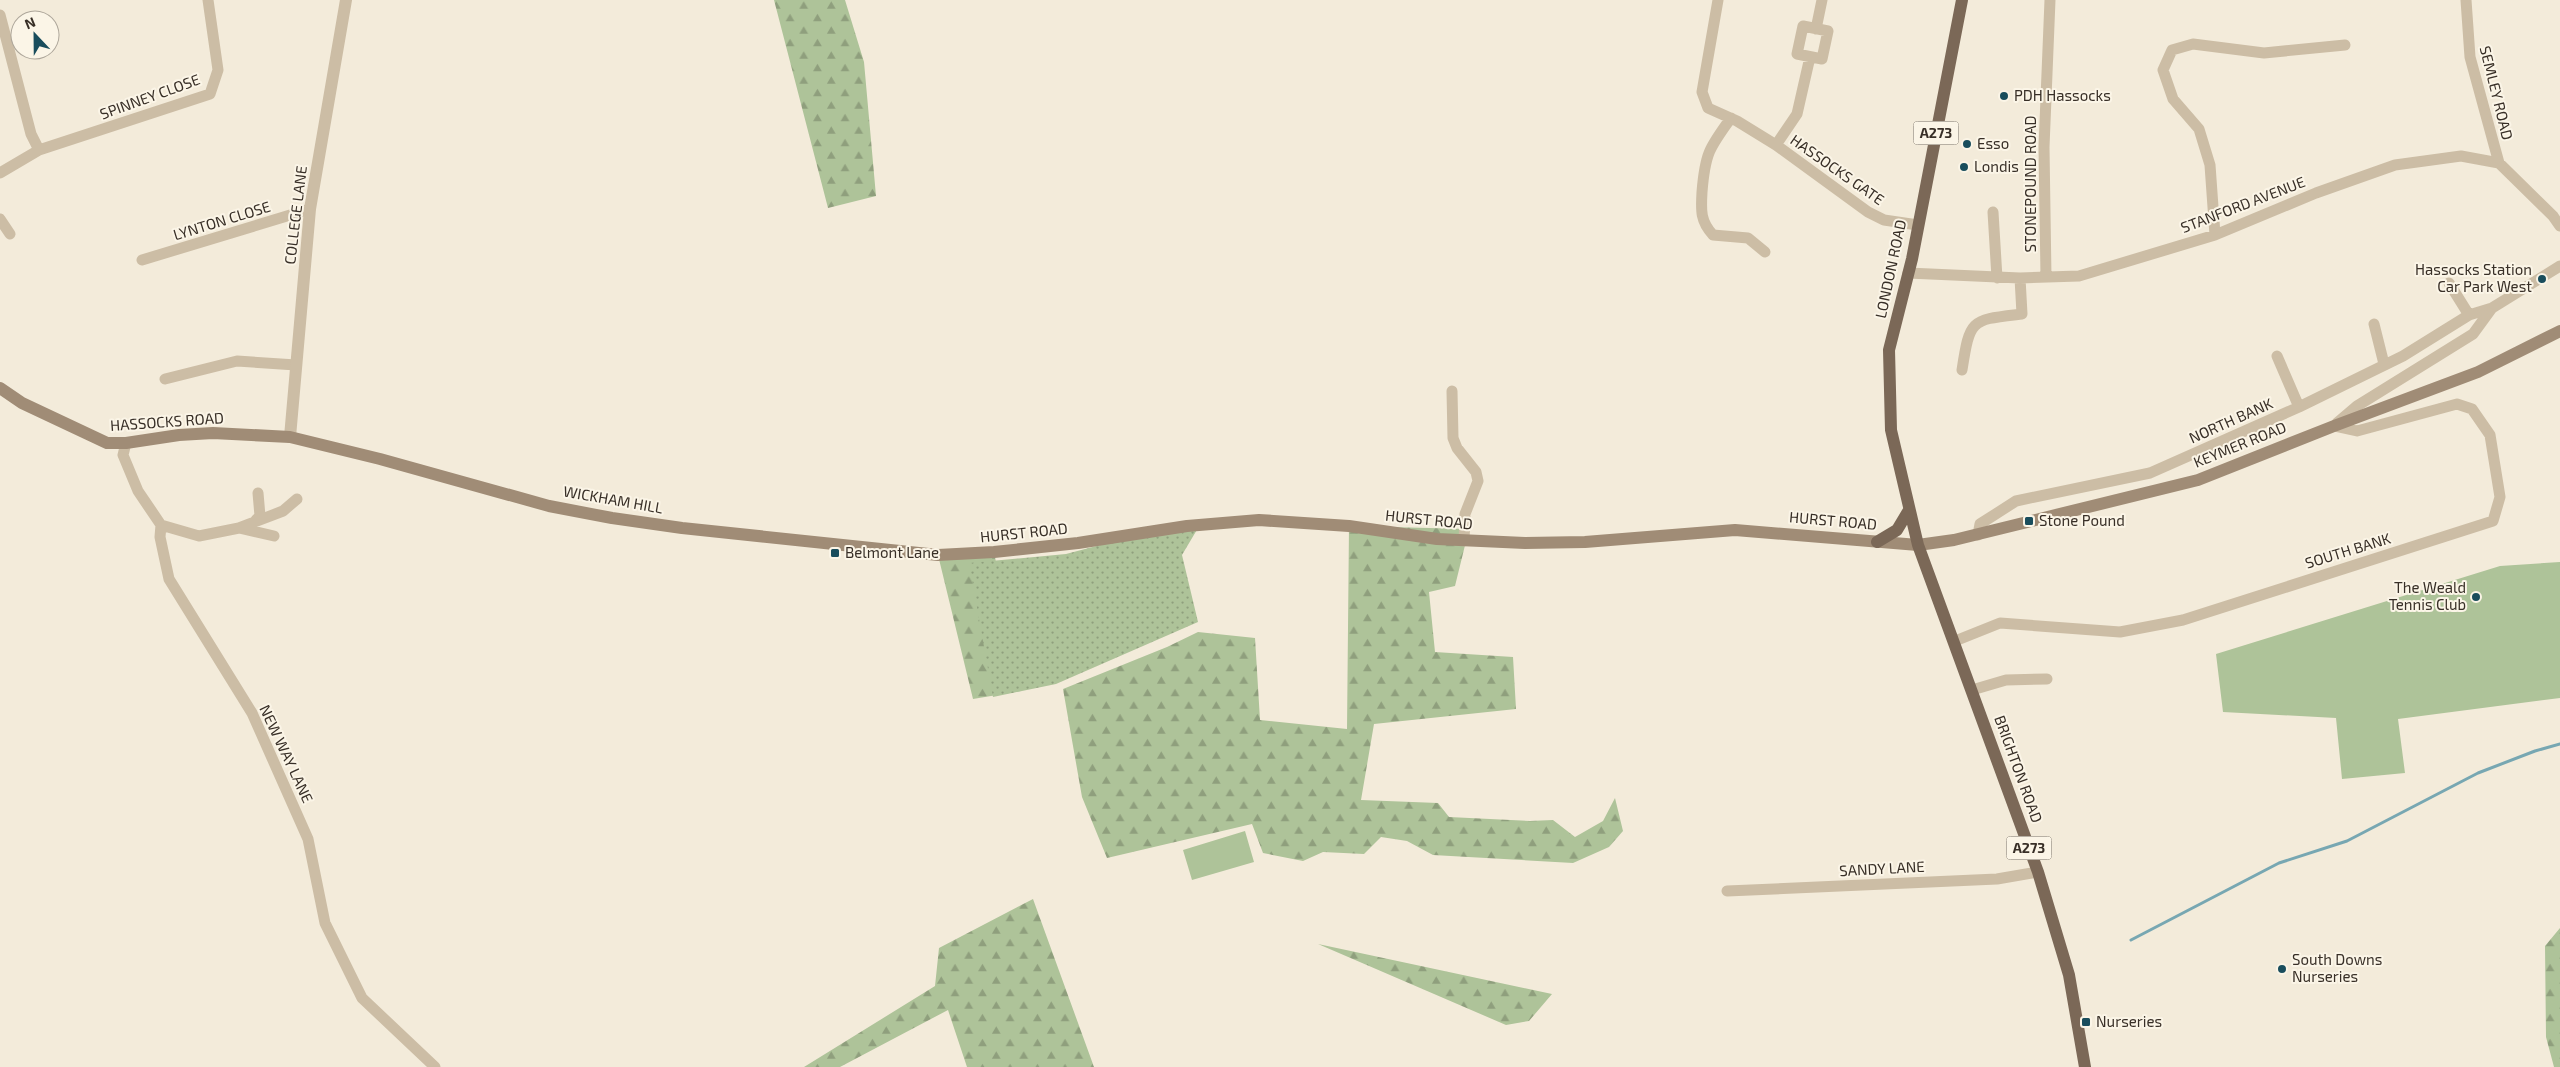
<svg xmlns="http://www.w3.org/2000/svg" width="2560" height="1067" font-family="'Exo 2',sans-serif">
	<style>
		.forest { fill: url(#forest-firs) }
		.park { fill: url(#park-dots) }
		.pitch { fill: #aec399 }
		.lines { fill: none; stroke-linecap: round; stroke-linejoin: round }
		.stream { stroke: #77a7b2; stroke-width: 3 }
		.minor { stroke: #ccbda5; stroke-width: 11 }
		.tertiary { stroke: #ccbda5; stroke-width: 12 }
		.secondary { stroke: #a08c76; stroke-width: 12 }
		.primary { stroke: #7b6857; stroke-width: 12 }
		.poi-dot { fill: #194d5c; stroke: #fbf5e7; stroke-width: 2 }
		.labels { text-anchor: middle; stroke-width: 4; stroke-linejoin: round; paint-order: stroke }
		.shield { fill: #fbf5e7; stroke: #726a61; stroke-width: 1 }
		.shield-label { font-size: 14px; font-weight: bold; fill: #382f27 }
		.street-label { font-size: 15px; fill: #382f27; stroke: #fbf5e7 }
		.poi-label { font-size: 15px; fill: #382f27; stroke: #fbf5e7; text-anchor: start }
	</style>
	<defs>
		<pattern id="forest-firs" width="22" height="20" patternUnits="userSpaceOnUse" patternTransform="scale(1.25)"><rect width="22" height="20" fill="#aec399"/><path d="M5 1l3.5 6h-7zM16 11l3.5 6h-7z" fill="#8f9f7d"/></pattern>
		<pattern id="park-dots" width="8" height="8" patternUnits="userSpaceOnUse" patternTransform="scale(1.25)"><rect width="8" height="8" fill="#aec399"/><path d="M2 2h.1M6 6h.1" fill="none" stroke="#8f9f7d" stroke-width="1.8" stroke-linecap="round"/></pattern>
	</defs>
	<rect width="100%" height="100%" fill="#f3ebda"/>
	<path class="forest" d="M774,0H845L864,62L876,196L828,208Z
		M1349,526L1469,529L1455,586L1429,592L1435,652L1513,657L1516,709L1374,724L1361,800L1438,803L1449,817L1530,821L1553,820L1575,837L1603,821L1615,798L1623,831L1609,847L1573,863L1433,855L1407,841L1381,837L1364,854L1323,852L1303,861L1263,853L1252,824L1107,858L1082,797L1063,689L1167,647L1198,632L1255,638L1260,720L1347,729Z
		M994,552L1021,691L973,699L938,555Z
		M1033,899L1094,1067H967L948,1010L840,1067H804L935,986L939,948Z
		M2560,928V1067H2554L2546,1037L2545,946Z
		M1318,944L1552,994L1529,1021L1506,1025Z"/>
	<path class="park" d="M1198,528L1182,555L1198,622L1056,684L993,697L969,563L1066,554L1123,539Z"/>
	<path class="pitch" d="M2560,562V698L2398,719L2405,773L2342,779L2336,718L2223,712L2216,654L2500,566Z
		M1245,831L1254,862L1192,880L1183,850Z"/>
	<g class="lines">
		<path class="stream" d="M2131,940L2279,863L2347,841L2478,773L2535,751L2560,744"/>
		<path class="minor" d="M1718,0L1702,92L1708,108L1737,121L1776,145L1868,212L1884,220L1918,225
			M2466,0L2470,57L2499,163
			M0,15L31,134L39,150
			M1803,26L1828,31L1822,59L1797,54Z
			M1816,29L1822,0
			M1731,118C1709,148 1705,154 1702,192C1701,210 1700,221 1713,235L1748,238L1765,252
			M1776,145L1797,114L1810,57
			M0,173L39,150L210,94L218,70L208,0
			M1993,212L1997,278
			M0,219L10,234
			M2215,235L2210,165L2199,129L2173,99L2163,70L2172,50L2193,44L2264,53L2345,45
			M142,260L310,209
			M1908,273L2020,278L2079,276L2215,235L2316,193L2395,165L2461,156L2499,163L2553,216L2560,226
			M2046,277L2044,147L2050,0
			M2449,283L2469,315
			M2374,324L2384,364
			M2277,356L2299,407
			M1962,370C1970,318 1971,320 2022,314L2020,278
			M165,379L237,361L296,365
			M1452,391L1453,438L1457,448L1476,472L1478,481L1465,514L1464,541
			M2337,423L2357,406L2473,334L2492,308L2560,266
			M126,443L123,455L138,491L161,525L160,537L169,579L252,713L308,839L325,923L362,998L435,1067
			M256,520L260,516L258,493
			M161,525L199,536L239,528L283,511L297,499
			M239,528L274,536
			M1978,535L1980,524L2016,501L2150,473L2299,407L2403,356L2469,315L2492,308
			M1955,641L2000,623L2120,632L2183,620L2493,521L2500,497L2490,435L2472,409L2457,404L2357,431L2334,426
			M1972,690L2006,680L2047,679
			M1727,891L1997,879L2038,872"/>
		<path class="tertiary" d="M290,437L310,209L346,0"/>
		<path class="secondary" d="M0,388L22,403L107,443H126L179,435L213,433L290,437L380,459L549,506L612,518L682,528L938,555L994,552L1078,543L1187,526L1259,520L1349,526L1437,539L1525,543L1585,542L1735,530L1918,545L1954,540L2198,480L2334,426L2478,372L2560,331"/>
		<path class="primary" d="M1962,0L1912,259L1889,350L1891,430L1918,545L2038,872L2069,975L2085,1067
			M1877,542L1897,530L1909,510"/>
	</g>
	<g class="poi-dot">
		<circle cx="2004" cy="96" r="5"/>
		<circle cx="1967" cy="144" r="5"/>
		<circle cx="1964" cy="167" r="5"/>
		<circle cx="2542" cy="279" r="5"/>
		<rect x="2024" y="516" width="10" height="10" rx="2.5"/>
		<rect x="830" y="548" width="10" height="10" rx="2.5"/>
		<circle cx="2476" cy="597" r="5"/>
		<circle cx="2282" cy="969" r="5"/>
		<rect x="2081" y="1017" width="10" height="10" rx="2.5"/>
	</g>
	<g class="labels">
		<g class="shield">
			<rect x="1913.5" y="121.5" width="45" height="23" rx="4"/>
			<rect x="2006.5" y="836.5" width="45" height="23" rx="4"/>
		</g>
		<g class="shield-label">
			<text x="1936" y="138">A273</text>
			<text x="2029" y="853">A273</text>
		</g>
		<g class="street-label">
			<text transform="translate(2496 93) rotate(76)" y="5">SEMLEY ROAD</text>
			<text transform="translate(150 97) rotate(-20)" y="5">SPINNEY CLOSE</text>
			<text transform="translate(1837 170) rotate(35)" y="5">HASSOCKS GATE</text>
			<text transform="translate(2031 184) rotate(-90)" y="5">STONEPOUND ROAD</text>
			<text transform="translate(2243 205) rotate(-21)" y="5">STANFORD AVENUE</text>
			<text transform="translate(296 215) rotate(-83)" y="5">COLLEGE LANE</text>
			<text transform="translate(222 221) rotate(-17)" y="5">LYNTON CLOSE</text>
			<text transform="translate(1891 269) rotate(-78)" y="5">LONDON ROAD</text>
			<text transform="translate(2231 421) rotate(-24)" y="5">NORTH BANK</text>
			<text transform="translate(167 422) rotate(-4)" y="5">HASSOCKS ROAD</text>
			<text transform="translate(2240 445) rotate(-22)" y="5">KEYMER ROAD</text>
			<text transform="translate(613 500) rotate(10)" y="5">WICKHAM HILL</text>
			<text transform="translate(1429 520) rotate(6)" y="5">HURST ROAD</text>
			<text transform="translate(1833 521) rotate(5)" y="5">HURST ROAD</text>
			<text transform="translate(1024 533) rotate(-6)" y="5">HURST ROAD</text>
			<text transform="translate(2348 551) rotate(-17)" y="5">SOUTH BANK</text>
			<text transform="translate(286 754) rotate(65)" y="5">NEW WAY LANE</text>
			<text transform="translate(2018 769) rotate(70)" y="5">BRIGHTON ROAD</text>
			<text transform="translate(1882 869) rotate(-3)" y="5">SANDY LANE</text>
		</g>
		<g class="poi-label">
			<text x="2014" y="101">PDH Hassocks</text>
			<text x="1977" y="149">Esso</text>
			<text x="1974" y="172">Londis</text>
			<text x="2532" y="275" text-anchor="end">Hassocks Station<tspan x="2532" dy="17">Car Park West</tspan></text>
			<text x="2039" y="526">Stone Pound</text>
			<text x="845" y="558">Belmont Lane</text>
			<text x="2466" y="593" text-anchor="end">The Weald<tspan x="2466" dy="17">Tennis Club</tspan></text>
			<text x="2292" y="965">South Downs<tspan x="2292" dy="17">Nurseries</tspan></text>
			<text x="2096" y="1027">Nurseries</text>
		</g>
	</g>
	<g transform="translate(35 35) rotate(338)"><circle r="24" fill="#fbf5e7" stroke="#ada69a"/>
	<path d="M0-4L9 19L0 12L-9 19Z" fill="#194d5c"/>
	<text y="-8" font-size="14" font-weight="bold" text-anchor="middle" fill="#382f27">N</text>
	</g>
</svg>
